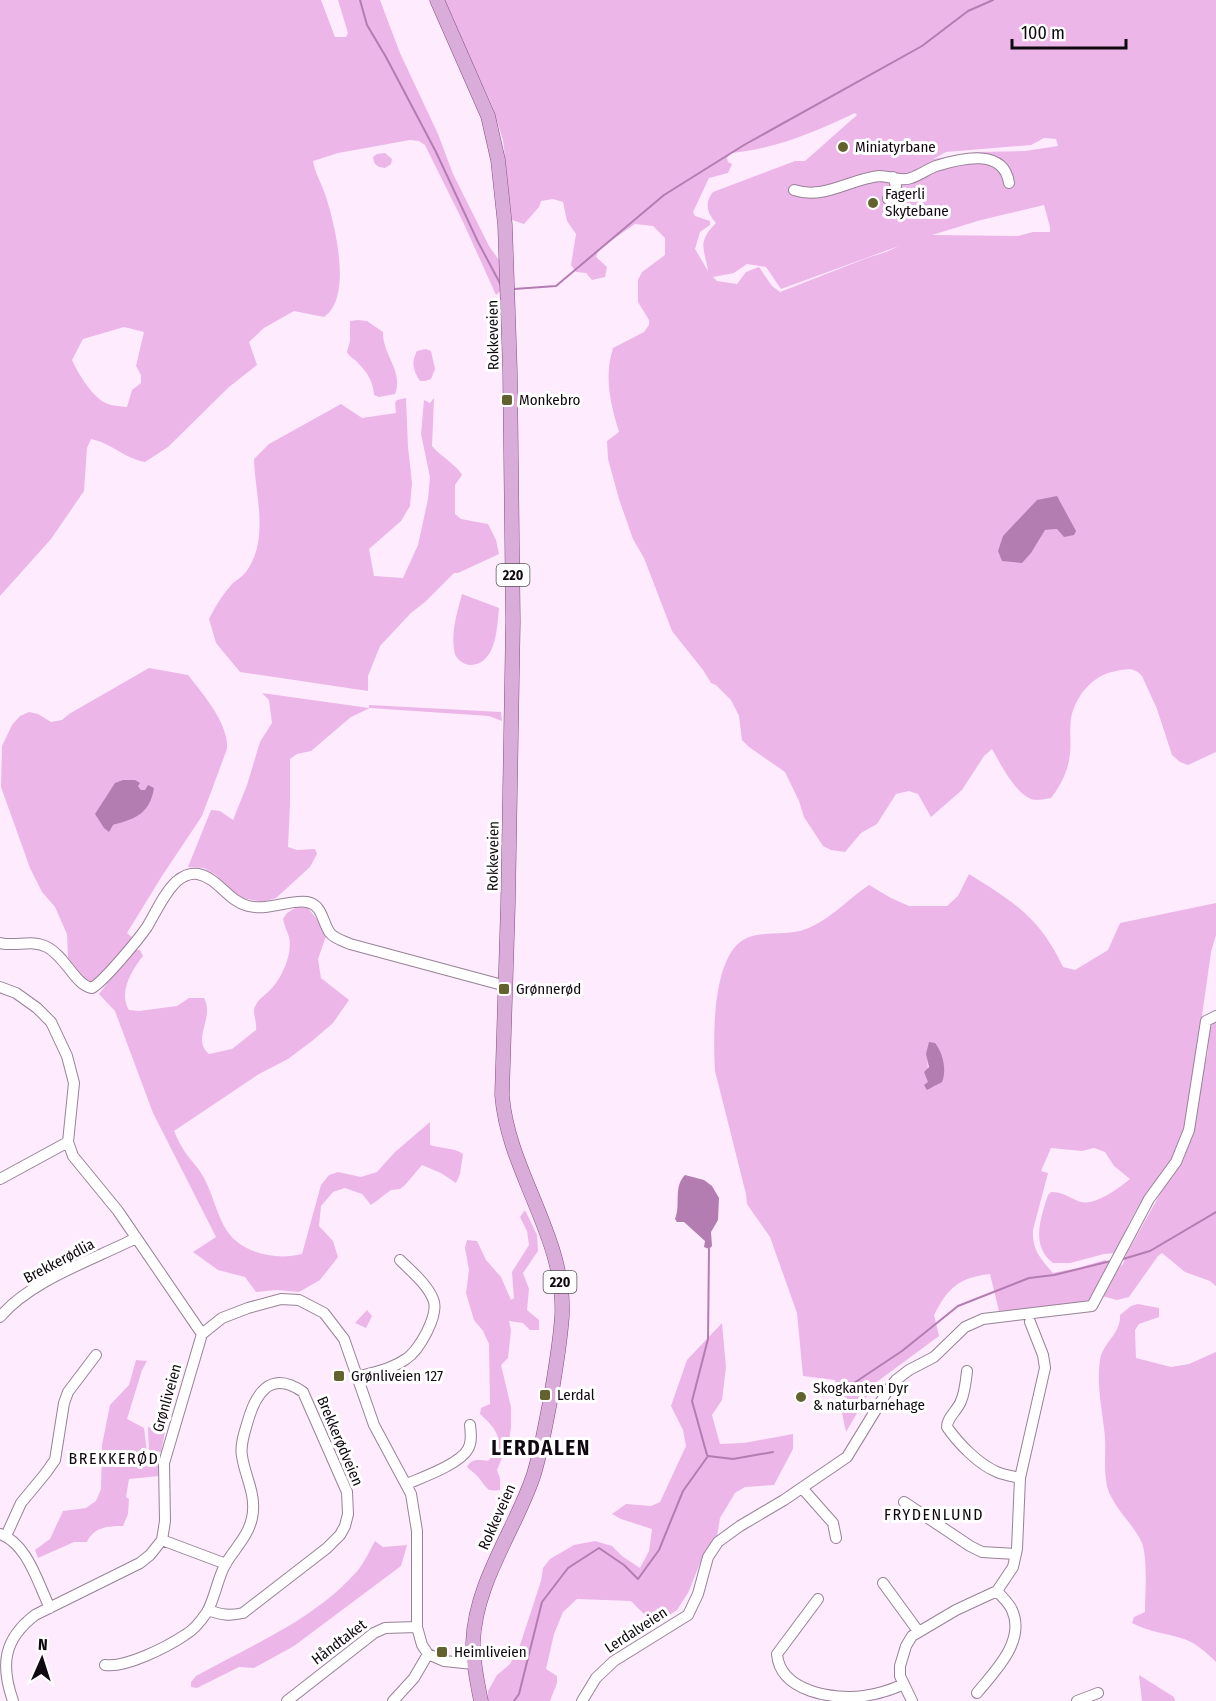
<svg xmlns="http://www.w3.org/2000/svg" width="1216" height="1701" font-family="'Fira Sans Condensed',sans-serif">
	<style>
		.green { fill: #ecb6e9; fill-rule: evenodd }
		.water { fill: #b47db2 }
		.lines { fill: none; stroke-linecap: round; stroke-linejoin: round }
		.stream { stroke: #b47db2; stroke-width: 2 }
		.minor-casing { stroke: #988297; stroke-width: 12 }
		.major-casing { stroke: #834f82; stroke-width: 15 }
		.minor { stroke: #fff; stroke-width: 10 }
		.major { stroke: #daacd9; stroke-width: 14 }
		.poi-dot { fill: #63622f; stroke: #fff; stroke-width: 2 }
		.labels { text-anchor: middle; stroke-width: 6; stroke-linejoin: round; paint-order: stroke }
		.shield { fill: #fff; stroke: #585358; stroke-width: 1.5 }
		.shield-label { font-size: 14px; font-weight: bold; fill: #110911 }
		.poi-label { font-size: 15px; fill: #110911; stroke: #fff; text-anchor: start }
		.street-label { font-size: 15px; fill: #110911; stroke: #fff }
		.neighbourhood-label { font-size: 16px; letter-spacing: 1.5px; fill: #110911; stroke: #fff }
		.district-label { font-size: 21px; font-weight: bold; letter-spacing: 1.5px; fill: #110911; stroke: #fff }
	</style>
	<rect width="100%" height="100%" fill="#feebfd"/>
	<path class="green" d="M0,0H321L335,37H346L348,33L338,0H380L400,53L438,134L453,174L489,246L501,263L503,289L496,295L464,224L425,145L419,141L410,140L338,153L313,161C315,174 322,184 326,197C335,225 353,298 324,317L294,311L264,328L249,342L257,365L229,387L168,447L145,462C126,459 111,443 91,439L87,448L84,491L51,539L0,596ZM124,327L144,332L136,366L141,375V383L132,390L127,407C121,406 114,406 108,404C93,399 78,373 72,360L83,339Z
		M444,0H1216V752L1188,765L1180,762L1172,755L1157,709L1142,676C1134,667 1127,669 1116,671C1093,675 1076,695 1071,718C1069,732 1072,746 1069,760C1067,773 1059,788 1051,798C1045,799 1037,801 1031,799C1015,793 1000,763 992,749L984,756L962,790L931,817L918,794L909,791L896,794L877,824L861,833L845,852L831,850L823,846L804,817L799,801L785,772L749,747L742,740L739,716L731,700L716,685L711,683L703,670L672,631L644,558L633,539L619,499L608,459L607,441L619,432C610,402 604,377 613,348L644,332L649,325V320L638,302V280L642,272L665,255V238L653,226L635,224L599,249L596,257L607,267L605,277L592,280L586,273L576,272L571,265L576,234L567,221L563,202L553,199L541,201L539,207L524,224L512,220L503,140L493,108ZM855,113L857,115L805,161H795L713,192C704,203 707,213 716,223C696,243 705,249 708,271L695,249L700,232L710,225V221L695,216L693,212L709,178L728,173L732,164L728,162L727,158L731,153C779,148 812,133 855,113ZM1044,138L1056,139L1058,146L1025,151L976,152L933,159L946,152L1031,145ZM1044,205L1050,227V232H1033L1018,236L932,235L981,220ZM899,246L886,252L867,258L780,292L772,286L759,267L746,272L737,284L717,281L713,277L734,273L747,264L766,267L781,289ZM1057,496V529L1045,530Z
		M385,153L392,159L391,164L385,168C378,167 374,166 373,157L377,154Z
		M358,320L367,321L383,332C382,354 404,371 395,394L379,397L374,395C373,382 368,373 358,363C354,358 350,358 347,352L350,341V321Z
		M426,349L431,351L435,369L431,379L425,381H420C413,371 411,362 417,351Z
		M406,398L408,447L412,483L410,506L401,521L369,549L374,576L403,578L418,545L428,499L430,477L421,434L424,400L430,403L434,398L432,446C441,457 456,464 462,475L455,485V514L461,519L488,524L496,540L499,554L458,573H454L425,602L411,613L380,646L368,676V691L240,672L216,643L209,619C215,607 223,594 232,584C236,580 242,577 246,572C270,539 255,495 254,459L269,444L341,404L362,418L396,413L395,403L397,400Z
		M462,594L499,608C497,626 497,666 469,665C464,664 457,660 455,654C450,635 457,613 462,594Z
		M149,668L188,675C203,694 229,724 227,749L202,816L162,876L127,933L133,938L99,980L92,983L84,979L68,957L67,934L55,907L42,892L30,868L1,787L2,746L12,725L20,716L29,712L38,714L51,722L62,720L69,714ZM138,786L141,790H145L130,820L113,825Z
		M262,693L369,708V705L501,712L502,721L489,716L370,708L351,717L311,751L297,754L290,759V804L288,847L297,850L315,849L317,854L310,867L276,898L262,902L243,898L230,890L216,875L204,868L188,867L211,810L220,811L233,820L247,785L260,742L272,723L269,700Z
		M969,874C1014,902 1040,918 1063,967L1075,970L1108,950L1120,923L1216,903V935L1211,952L1195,1066L1184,1125C1188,1150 1149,1190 1136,1210C1128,1224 1122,1239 1116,1253L1104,1254L1070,1263H1053C1030,1246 1041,1217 1048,1195L1051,1192C1062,1192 1069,1197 1078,1201C1093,1208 1119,1188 1130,1179L1114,1166L1105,1152L1094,1148L1082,1151L1051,1148L1041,1171L1048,1173L1033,1230C1032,1250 1040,1258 1053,1273L1078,1268L1105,1260L1109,1262L1110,1266L1091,1298L1086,1302L1039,1309L999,1311L990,1274C958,1278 948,1288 934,1315L939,1336L874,1384L846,1432L835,1380L803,1376L797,1313L770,1237L747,1204L746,1194L715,1071C713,1038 712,959 743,940C761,929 787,937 806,929C830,920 848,899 869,885L891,898L909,906H947L958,896ZM930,1042L935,1087L928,1083C929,1068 925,1055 930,1042Z
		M297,907L308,908L320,923L326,936L318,959L321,978L349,1000L333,1023L312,1041L288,1059L259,1074L174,1131C177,1138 181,1146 185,1152C191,1161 199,1168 204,1178C212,1193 216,1211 224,1226C238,1253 275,1261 302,1254L321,1185L329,1175L338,1172L361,1177L377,1172L395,1152L430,1122V1145C441,1149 454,1147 463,1154L460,1174L456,1183L441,1173L422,1165L405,1185L400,1189L391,1190L371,1205L362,1194L345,1188L333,1192L321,1206L319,1226L333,1241L338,1257L320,1280L299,1292L277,1290L256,1292L245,1277L218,1270L193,1252L216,1237L153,1113L115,1011L99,994L133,950H140L143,956C132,970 118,992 129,1010L139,1011L177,1006L189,998H204C215,1018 191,1039 209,1054L232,1049L256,1030C257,1023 254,1017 254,1011C255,1000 265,996 271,989C282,978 293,953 289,937C287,931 284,925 283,919L287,913Z
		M1216,1021V1286L1210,1281L1185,1272L1162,1253L1158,1256L1129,1297L1117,1300L1102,1296L1117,1269L1123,1264L1127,1253L1169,1178L1204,1064C1212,1052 1204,1030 1216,1021Z
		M525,1210L537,1235L538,1251L523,1273L529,1289L527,1310L539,1320V1330H530L523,1323L509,1321L511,1330L508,1358L501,1365L511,1407V1427L509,1441L497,1470L500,1478V1490C486,1492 487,1488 479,1478C476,1474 471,1471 467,1467C472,1458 479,1460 488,1461C507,1442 497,1429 480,1414L481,1408L490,1404L489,1344L483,1331L474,1320L466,1293L469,1270L465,1248L467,1240L477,1241L486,1260L501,1277L511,1300L514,1298L512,1272L529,1245L527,1231L520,1217Z
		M1138,1304L1159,1308V1317L1139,1324L1135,1330L1136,1358L1171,1367L1189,1364L1216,1352V1662C1207,1653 1196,1643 1184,1639C1166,1633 1149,1632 1132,1623L1134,1617L1145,1612C1145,1593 1148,1561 1142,1543C1133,1522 1108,1504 1106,1480C1104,1466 1106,1452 1105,1438C1103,1413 1096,1386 1100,1360C1103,1342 1121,1334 1120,1315L1131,1306Z
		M367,1310L372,1316L366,1328L355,1323Z
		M722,1323L726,1367L722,1400L712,1415L720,1444L744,1443L793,1434V1449L774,1485L745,1487L735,1493L720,1518L717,1536L705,1551L688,1593L677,1610L655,1625L631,1601L577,1599L563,1612L554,1634L546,1669L557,1676V1683L550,1701H488V1691L497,1675L510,1664L520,1645L541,1581L543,1568L550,1559L574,1545L595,1541L612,1546L622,1556L640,1568L649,1551L652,1529L621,1519L612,1514L626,1504L651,1506L660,1502L686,1446L683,1430L671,1406L687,1360Z
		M136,1360L147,1361L142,1370L127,1419L144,1428L147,1452L153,1459H159V1476L129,1479L126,1497L129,1499L128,1514L123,1526C107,1526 94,1527 87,1542H74L38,1558L35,1550L50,1539L63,1511L86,1508L96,1501L101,1489L102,1445L110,1405L129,1385Z
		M148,1427L165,1432L161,1452L149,1450Z
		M375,1541L383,1547L407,1545L401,1566L294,1646L254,1668L239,1667L197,1688L191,1687V1682L196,1676C253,1644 315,1620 359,1569C365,1561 370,1550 375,1541Z
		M1139,1675L1174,1697L1175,1701H1142Z"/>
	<path class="water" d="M1057,496L1076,531L1074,535L1064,537L1057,529L1045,530L1031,553L1022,563L1002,561L998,551L1003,536L1037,500Z
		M123,780H135L140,783L138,786L141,790H145L148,785L154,788C150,813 136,819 113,825L109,832L104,828L95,814L115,783Z
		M929,1042L935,1043C943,1053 947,1070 942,1082L927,1090L924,1085L928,1082L924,1072L929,1067L926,1054Z
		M685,1175L704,1180L712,1186L719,1198L718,1220L711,1232L712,1246L709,1249L704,1247L705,1241L684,1222H677L675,1219C681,1205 673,1187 685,1175Z"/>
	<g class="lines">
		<path class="stream" d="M360,0L367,25L386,57L436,152L478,242L502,287
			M514,289L556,286L664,195L744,145L922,46L968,11L993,0
			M1123,1259L1150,1251L1216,1212
			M842,1391L902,1351L958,1306L1029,1278L1054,1275L1111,1261
			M707,1455L692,1401L708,1339L709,1249
			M514,1701L519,1694L542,1602L568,1568L599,1548L624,1565L638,1579L659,1550L683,1491L708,1456L733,1459L773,1452"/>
		<defs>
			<path id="minor" d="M794,190C824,200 850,179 879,176C890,176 901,182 911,178C920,175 928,169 936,166C962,158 1004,148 1009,183
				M888,199L896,186L893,177
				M0,943C16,947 32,939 47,947C66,957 75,985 92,988C104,981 138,940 147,927C156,912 164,893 177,881C183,876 191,873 198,874C218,878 228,901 248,906C269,911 291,899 307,902C323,905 322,922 330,933C335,939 344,941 350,944L506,986
				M0,987L16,993L37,1008L51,1022L67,1056L74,1083L68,1142L73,1156L118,1211L202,1334
				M0,1179L68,1142
				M0,1317C31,1280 93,1260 136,1238
				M967,1371C966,1380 965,1392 961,1401C958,1410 947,1417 947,1427C958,1443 978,1464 997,1472C1004,1475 1012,1476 1020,1478
				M358,1377C374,1372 392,1369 406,1359C419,1351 440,1314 433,1299C427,1284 411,1271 400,1260
				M407,1484C423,1477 460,1464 468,1449C472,1442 471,1433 470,1425
				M802,1488L833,1523L836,1538
				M904,1502L970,1546L982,1552L1016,1554
				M0,1534C28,1544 38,1584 50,1608
				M6,1536L21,1503L45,1474L55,1460L64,1403L68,1392L96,1355
				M162,1540L226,1564
				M883,1583L918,1631
				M818,1599L777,1654C780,1692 834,1700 864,1696C878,1694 891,1690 904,1684
				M105,1665C126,1668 167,1647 185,1635C194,1630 201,1621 207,1612C215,1598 217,1580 225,1565C234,1549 248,1537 252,1518C257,1495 245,1477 242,1456C240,1446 244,1434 247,1424C255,1394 270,1369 303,1392L347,1492L348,1514L345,1526L340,1535L327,1548L243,1613C230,1616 221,1615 208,1610
				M977,1693C995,1671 1026,1641 1012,1610C1009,1603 1002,1597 997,1591
				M13,1701C0,1664 4,1639 35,1615L140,1563L150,1555L162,1540L165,1521L164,1463L202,1334L222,1318L248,1308L281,1299L299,1300L324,1313L344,1339L374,1425L411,1494L417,1531V1627L422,1645L428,1654L444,1661L474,1664
				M287,1701L374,1633L385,1628L417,1627
				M393,1701L414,1678L428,1654
				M582,1701L596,1678L614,1661L688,1615L698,1594L708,1557L718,1542L740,1526L784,1500L847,1457L888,1390L896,1380L909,1370L934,1357L965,1327L983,1319L1092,1306L1149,1199L1176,1162L1189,1130L1206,1021L1216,1016
				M912,1701L900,1676V1666L906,1646L912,1636L956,1610L997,1591L1013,1567L1017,1549L1020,1478L1045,1368L1043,1355L1030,1322
				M1077,1701L1098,1693"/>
			<path id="major" d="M437,0L488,116L498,160L505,225L510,371L513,621L508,904L502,1095C508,1172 566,1237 562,1316C560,1345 555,1373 550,1402C545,1427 541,1452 533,1477C514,1532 475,1583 473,1643C473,1662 477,1682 481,1701"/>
		</defs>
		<use href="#minor" class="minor-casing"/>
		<use href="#major" class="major-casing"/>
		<use href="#minor" class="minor"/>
		<use href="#major" class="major"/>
	</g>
	<g class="poi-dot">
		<circle cx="843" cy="147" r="6"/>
		<circle cx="873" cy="203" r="6"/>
		<rect x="501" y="394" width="12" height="12" rx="3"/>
		<rect x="498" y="983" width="12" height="12" rx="3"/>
		<rect x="333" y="1370" width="12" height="12" rx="3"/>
		<rect x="539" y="1389" width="12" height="12" rx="3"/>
		<circle cx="801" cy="1397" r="6"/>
		<rect x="436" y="1646" width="12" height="12" rx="3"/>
	</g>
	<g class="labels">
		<g class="shield">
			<rect x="496.5" y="564" width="33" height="22" rx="4.5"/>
			<rect x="543.5" y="1271" width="33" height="22" rx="4.5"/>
		</g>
		<g class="shield-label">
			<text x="513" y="580">220</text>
			<text x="560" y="1287">220</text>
		</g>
		<g class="poi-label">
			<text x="855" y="152">Miniatyrbane</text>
			<text x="885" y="199">Fagerli<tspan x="885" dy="17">Skytebane</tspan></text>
			<text x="519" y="405">Monkebro</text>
			<text x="516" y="994">Grønnerød</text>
			<text x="351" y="1381">Grønliveien 127</text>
			<text x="813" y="1393">Skogkanten Dyr<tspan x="813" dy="17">&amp; naturbarnehage</tspan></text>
			<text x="557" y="1400">Lerdal</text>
			<text x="454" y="1657">Heimliveien</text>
		</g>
		<g class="street-label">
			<text transform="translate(493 335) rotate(-91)" y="5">Rokkeveien</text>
			<text transform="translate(493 856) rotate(-89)" y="5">Rokkeveien</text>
			<text transform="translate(59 1261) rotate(-28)" y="5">Brekkerødlia</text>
			<text transform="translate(167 1398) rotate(-74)" y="5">Grønliveien</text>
			<text transform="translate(340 1441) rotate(67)" y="5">Brekkerødveien</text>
			<text transform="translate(497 1517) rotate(-66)" y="5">Rokkeveien</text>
			<text transform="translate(636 1630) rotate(-33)" y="5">Lerdalveien</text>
			<text transform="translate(339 1642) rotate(-37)" y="5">Håndtaket</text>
		</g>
		<g class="neighbourhood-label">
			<text x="114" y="1464">BREKKERØD</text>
			<text x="934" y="1520">FRYDENLUND</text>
		</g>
		<g class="district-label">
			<text x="541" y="1455">LERDALEN</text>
		</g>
	</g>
	<g transform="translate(42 1659) rotate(3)" stroke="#ffffff" stroke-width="4.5" paint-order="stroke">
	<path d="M0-4.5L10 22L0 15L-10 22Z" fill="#110911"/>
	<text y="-9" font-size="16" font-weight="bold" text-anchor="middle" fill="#110911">N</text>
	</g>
	<path d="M1012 39v9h114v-9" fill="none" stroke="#110911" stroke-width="3"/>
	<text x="1021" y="39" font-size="18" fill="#110911" stroke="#ffffff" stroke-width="4.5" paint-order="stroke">100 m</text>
</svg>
